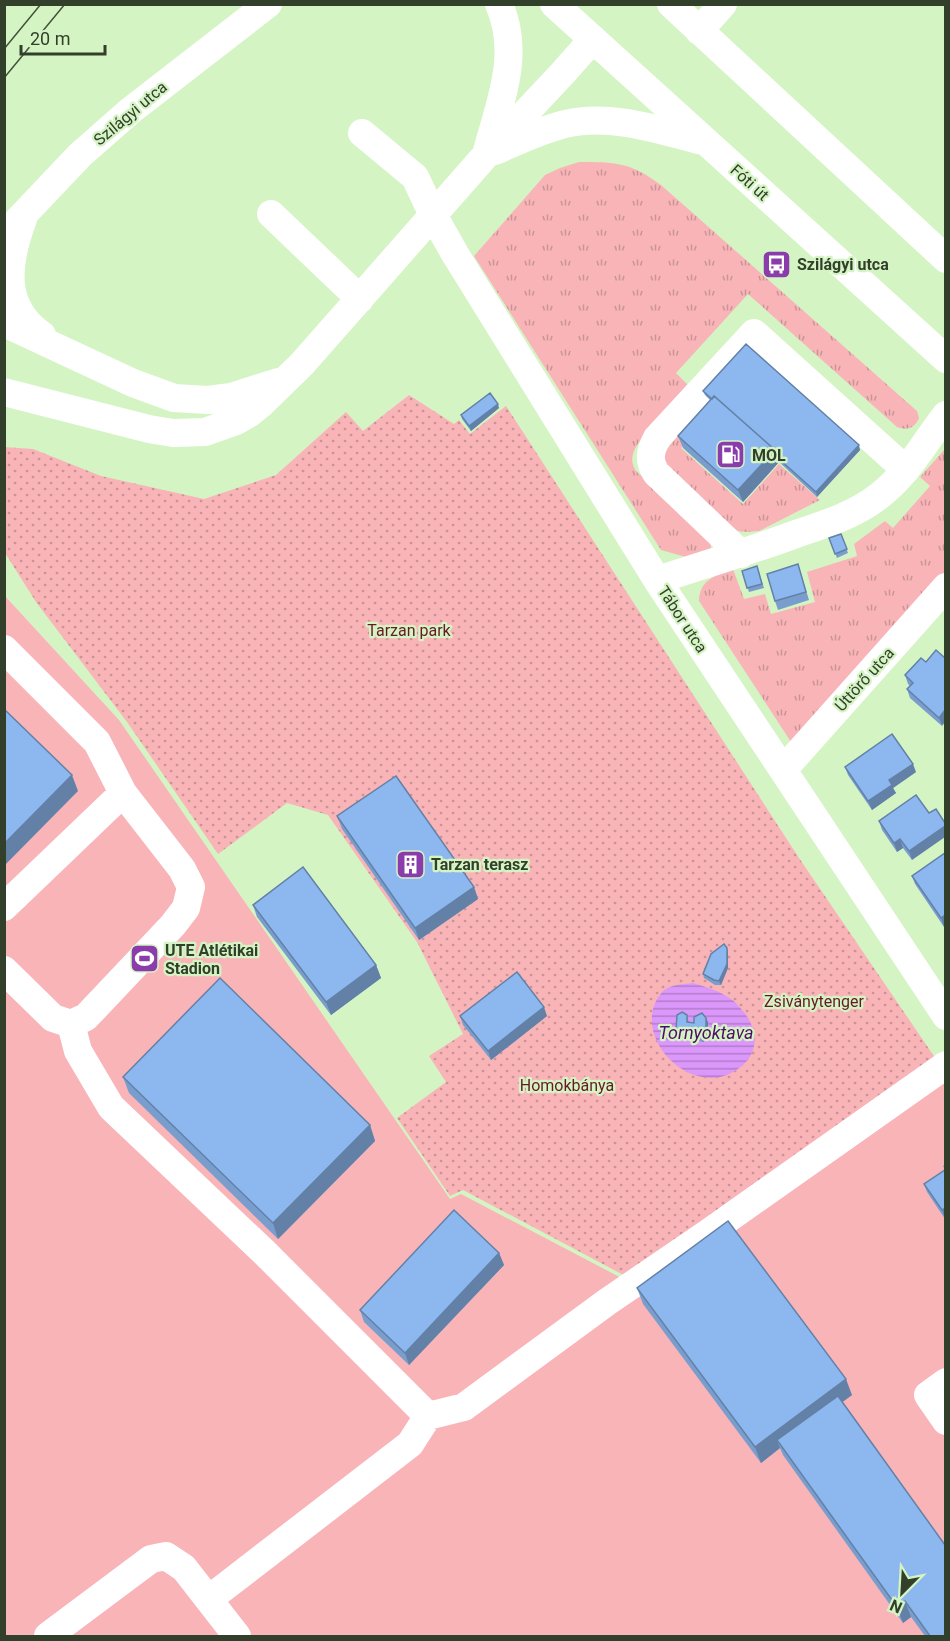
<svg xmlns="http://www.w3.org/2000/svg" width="950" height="1641" font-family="Roboto,sans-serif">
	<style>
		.grass { fill: url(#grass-tufts) }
		.park { fill: url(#park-dots) }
		.garden { fill: #f9b4b8 }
		.water { fill: url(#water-rules) }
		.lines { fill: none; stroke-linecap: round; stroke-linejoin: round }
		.minor { stroke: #fff; stroke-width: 28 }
		.tram { stroke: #44533c; stroke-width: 1.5 }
		.wall { fill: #799ece }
		.shaded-wall { fill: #6381a7 }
		.building { fill: #8db8ef; stroke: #6381a7; stroke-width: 1.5 }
		.labels { text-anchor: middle; stroke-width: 4.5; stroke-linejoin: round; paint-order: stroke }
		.street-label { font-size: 16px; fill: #323f2b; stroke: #d5f4c4 }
		.poi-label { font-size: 16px; font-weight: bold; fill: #323f2b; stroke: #d5f4c4; text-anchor: start }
		.park-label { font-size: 16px; fill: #671927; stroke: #d5f4c4 }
		.water-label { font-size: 18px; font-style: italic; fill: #4f0e66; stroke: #d5f4c4 }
	</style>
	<defs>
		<pattern id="grass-tufts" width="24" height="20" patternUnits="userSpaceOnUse" patternTransform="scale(1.5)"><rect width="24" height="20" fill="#f9b4b8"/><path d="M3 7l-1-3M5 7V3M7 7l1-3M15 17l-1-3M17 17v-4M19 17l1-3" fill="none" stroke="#ca9496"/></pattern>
		<pattern id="park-dots" width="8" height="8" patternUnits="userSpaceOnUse" patternTransform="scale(1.5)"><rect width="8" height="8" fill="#f9b4b8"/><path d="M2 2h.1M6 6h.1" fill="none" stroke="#ca9496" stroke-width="1.8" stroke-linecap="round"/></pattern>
		<pattern id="water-rules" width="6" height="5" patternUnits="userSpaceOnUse" patternTransform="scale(1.5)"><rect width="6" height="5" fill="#db98fa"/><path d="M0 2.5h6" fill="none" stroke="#b27dcb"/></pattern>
	</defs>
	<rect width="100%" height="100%" fill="#d5f4c4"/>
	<path class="grass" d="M579,162C615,162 630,162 661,185L917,411L919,418C915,428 907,431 897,427L748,294L676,373L690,387C678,400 636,439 633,454C631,461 633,467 637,472L710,541L711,548L709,555L693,559L661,550L474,256L545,175L560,168Z
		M717,409L681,448L743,504L779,464L820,500L759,531L746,532L738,531L727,526L664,464L665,452L688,422Z
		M945,449V584L791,742L699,601C700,579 715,576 733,569L744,599L765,594L771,614L815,602L807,572L857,556L854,544L885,521L893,528L930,486L920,477Z"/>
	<path class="park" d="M409,395L454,424L459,420L470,434L506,406L799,858L940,1065L631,1279L463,1190L450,1196L397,1118L446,1082L429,1056L463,1034L417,942L328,815L287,803L218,854L127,722L36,602L5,553L4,447L33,449L101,476L204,499L276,475L346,412L363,431Z"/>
	<path class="garden" d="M4,595L119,720L450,1199L461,1194L631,1283L945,1062V1636H5Z"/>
	<path class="water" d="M693,983C706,987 720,991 731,999C736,1002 740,1008 744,1012C763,1037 756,1063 727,1075C686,1091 635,1039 657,999C661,993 664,989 670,987C677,984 686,984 693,983Z"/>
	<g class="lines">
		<path class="minor" d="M554,4L946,359
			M671,4L946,259
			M699,31L723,4
			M362,133L415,177L433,215L455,254L657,580L946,1016
			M487,151C500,102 521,54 499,4
			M495,151C518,141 541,130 565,124C611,113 659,130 703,141
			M271,214L360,299
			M23,219C7,262 0,306 42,335
			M4,235L80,155L130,111L268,4
			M4,323L133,383L174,398L208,400L231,397L278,382
			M4,392L149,429L173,433L205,432L236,421L250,413L261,404L302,364L485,156L561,75L593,39
			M741,554L656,473C648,460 650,451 657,438L754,333L906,470
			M657,580C704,565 750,551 796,534C825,524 855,515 879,496C908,474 924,443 946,415
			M4,649L97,742L123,793L182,869L191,887L186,908L173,925L86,1017L71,1024L53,1018L4,970
			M783,770L946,587
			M4,907L123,793
			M71,1024L78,1051L111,1107L264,1252L428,1416L410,1444L209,1599
			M946,1382L928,1395L946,1421
			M428,1416L464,1407L607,1302L708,1233L946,1065
			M48,1636L151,1559L166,1556L184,1568L237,1636"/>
		<path class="tram" d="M4,49L41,4
			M4,78L65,4"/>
	</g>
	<path class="wall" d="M703,391L860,450L817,497L779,462L743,502L683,448L678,436L710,400L705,395Z
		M499,408L471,431L462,419L461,415Z
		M841,534L848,553L837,558L829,538Z
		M798,564L809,600L778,610L775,601Z
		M757,566L764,588L749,592L742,571Z
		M921,658L942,726L910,698L907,689L910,686L908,684L905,675Z
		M845,767L916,772L893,788L896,793L872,810L848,775Z
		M916,795L912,860L903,848L897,852L882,830L879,821Z
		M337,816L474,887L478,899L419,940L342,829Z
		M945,853L944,927L915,884L912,876Z
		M253,905L376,965L381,978L331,1015L257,917Z
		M728,952V968L721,985H715L704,978L703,974Z
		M687,1015L689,1023L708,1022V1038L703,1042L695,1040L693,1035L685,1036L677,1033L676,1029Z
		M460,1016H547L491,1060L463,1025Z
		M123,1077L370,1125L375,1141L278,1239L129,1093Z
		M945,1164V1219L927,1192L924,1184L945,1170L943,1166Z
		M499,1253L504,1265L409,1365L364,1322L360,1310Z
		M637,1288L852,1395L842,1402L945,1636H925L911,1617L903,1623L783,1455L780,1448L761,1463L643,1304Z"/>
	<path class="shaded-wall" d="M498,404L499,408L471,431L469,426Z
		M859,445L860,450L817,497L816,492Z
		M775,450L779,462L743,502L738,490Z
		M945,710V722L942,726L939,718Z
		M913,764L916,772L893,788L896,793L872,810L868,801L889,780Z
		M72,775L78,791L4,866V844Z
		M945,826V837L912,860L909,851Z
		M900,839L903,848L897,852L894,843Z
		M474,887L478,899L419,940L415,928Z
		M945,915V925L944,927L941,918Z
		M727,948L728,952V968L721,985L719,981Z
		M376,965L381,978L331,1015L326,1002Z
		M544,1007L547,1016L491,1060L488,1051Z
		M706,1018L708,1022V1038L703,1042L701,1038Z
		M370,1125L375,1141L278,1239L273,1223Z
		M945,1208V1219L942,1210Z
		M499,1253L504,1265L409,1365L405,1353Z
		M846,1379L852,1395L782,1447L777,1440L780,1448L761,1463L755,1447Z
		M905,1601L911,1617L903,1623L897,1607Z"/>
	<path class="building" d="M746,344L859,445L816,492L778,458L775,450L714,396L712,399L703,391Z
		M490,393L498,404L469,426L461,415Z
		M714,396L775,450L738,490L678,436Z
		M841,534L847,549L835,554L829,538Z
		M798,564L806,592L775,601L767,574Z
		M757,566L762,584L747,588L742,571Z
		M936,650L945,658V710L939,718L907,689L913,683L905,675L921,658L926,662Z
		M4,709L72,775L4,844Z
		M892,734L913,764L889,780L892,785L868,801L845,767Z
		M396,776L474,887L415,928L337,816Z
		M916,795L929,813L936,809L945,823V826L909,851L900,839L894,843L879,821Z
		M945,853V915L941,918L912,876Z
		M303,867L376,965L326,1002L253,905Z
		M724,944L727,948V964L719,981L714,980L703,974L711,954Z
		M517,972L544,1007L488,1051L460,1016Z
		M220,978L370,1125L273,1223L123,1077Z
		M682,1012L687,1015V1022L694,1023V1017L702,1013L706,1018V1034L701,1038L693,1035L692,1031L684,1032L676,1029L677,1015Z
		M945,1170V1208L942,1210L924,1184Z
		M454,1210L499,1253L405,1353L360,1310Z
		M728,1221L846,1379L755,1447L637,1288Z
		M838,1396L945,1545V1636H930L905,1601L897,1607L777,1440Z"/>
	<defs>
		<symbol id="bus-square" viewBox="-11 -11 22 22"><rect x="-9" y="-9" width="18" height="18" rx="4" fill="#8b3cab" stroke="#d5f4c4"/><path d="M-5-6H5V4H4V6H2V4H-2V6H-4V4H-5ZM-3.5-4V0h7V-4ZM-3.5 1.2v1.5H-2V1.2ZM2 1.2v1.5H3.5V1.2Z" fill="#fff"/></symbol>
		<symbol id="fuel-square" viewBox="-11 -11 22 22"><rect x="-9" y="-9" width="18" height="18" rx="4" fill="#8b3cab" stroke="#d5f4c4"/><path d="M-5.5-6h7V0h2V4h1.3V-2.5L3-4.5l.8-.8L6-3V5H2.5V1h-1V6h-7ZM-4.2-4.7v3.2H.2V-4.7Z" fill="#fff"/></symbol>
		<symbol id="building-square" viewBox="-11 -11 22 22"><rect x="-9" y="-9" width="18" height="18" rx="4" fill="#8b3cab" stroke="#d5f4c4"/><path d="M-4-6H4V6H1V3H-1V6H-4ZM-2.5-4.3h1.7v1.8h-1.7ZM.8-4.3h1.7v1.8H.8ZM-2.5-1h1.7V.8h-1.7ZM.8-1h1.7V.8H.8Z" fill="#fff"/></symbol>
		<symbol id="stadium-square" viewBox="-11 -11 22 22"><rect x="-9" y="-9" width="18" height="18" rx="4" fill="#8b3cab" stroke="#d5f4c4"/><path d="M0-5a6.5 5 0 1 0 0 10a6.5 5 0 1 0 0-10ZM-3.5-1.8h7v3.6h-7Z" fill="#fff"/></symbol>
	</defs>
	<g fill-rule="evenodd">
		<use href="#bus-square" x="760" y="248" width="33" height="33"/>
		<use href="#fuel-square" x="714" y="438" width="33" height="33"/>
		<use href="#building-square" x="394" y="848" width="33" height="33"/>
		<use href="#stadium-square" x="128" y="942" width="33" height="33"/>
	</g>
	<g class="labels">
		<g class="street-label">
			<text transform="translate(130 113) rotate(-40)" y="6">Szilágyi utca</text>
			<text transform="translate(750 182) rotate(42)" y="6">Fóti út</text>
			<text transform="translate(683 619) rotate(57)" y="6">Tábor utca</text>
			<text transform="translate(864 679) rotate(-48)" y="6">Úttörő utca</text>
		</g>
		<g class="poi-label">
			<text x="797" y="270">Szilágyi utca</text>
			<text x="752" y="461">MOL</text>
			<text x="431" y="870">Tarzan terasz</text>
			<text x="165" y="956">UTE Atlétikai<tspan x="165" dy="18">Stadion</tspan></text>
		</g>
		<g class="park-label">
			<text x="409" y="636">Tarzan park</text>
			<text x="814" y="1007">Zsiványtenger</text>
			<text x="567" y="1091">Homokbánya</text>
		</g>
		<g class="water-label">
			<text x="706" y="1039">Tornyoktava</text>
		</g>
	</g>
	<rect width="950" height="1641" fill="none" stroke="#323f2b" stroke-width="12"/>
	<g transform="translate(902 1593) rotate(204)" stroke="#d5f4c4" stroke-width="4.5" paint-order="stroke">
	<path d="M0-4.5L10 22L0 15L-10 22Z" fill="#323f2b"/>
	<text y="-9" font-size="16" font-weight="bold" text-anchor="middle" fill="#323f2b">N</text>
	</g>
	<path d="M21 45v9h84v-9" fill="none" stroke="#323f2b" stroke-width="3"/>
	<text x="30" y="45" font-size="18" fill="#323f2b" stroke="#d5f4c4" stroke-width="4.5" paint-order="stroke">20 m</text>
</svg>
